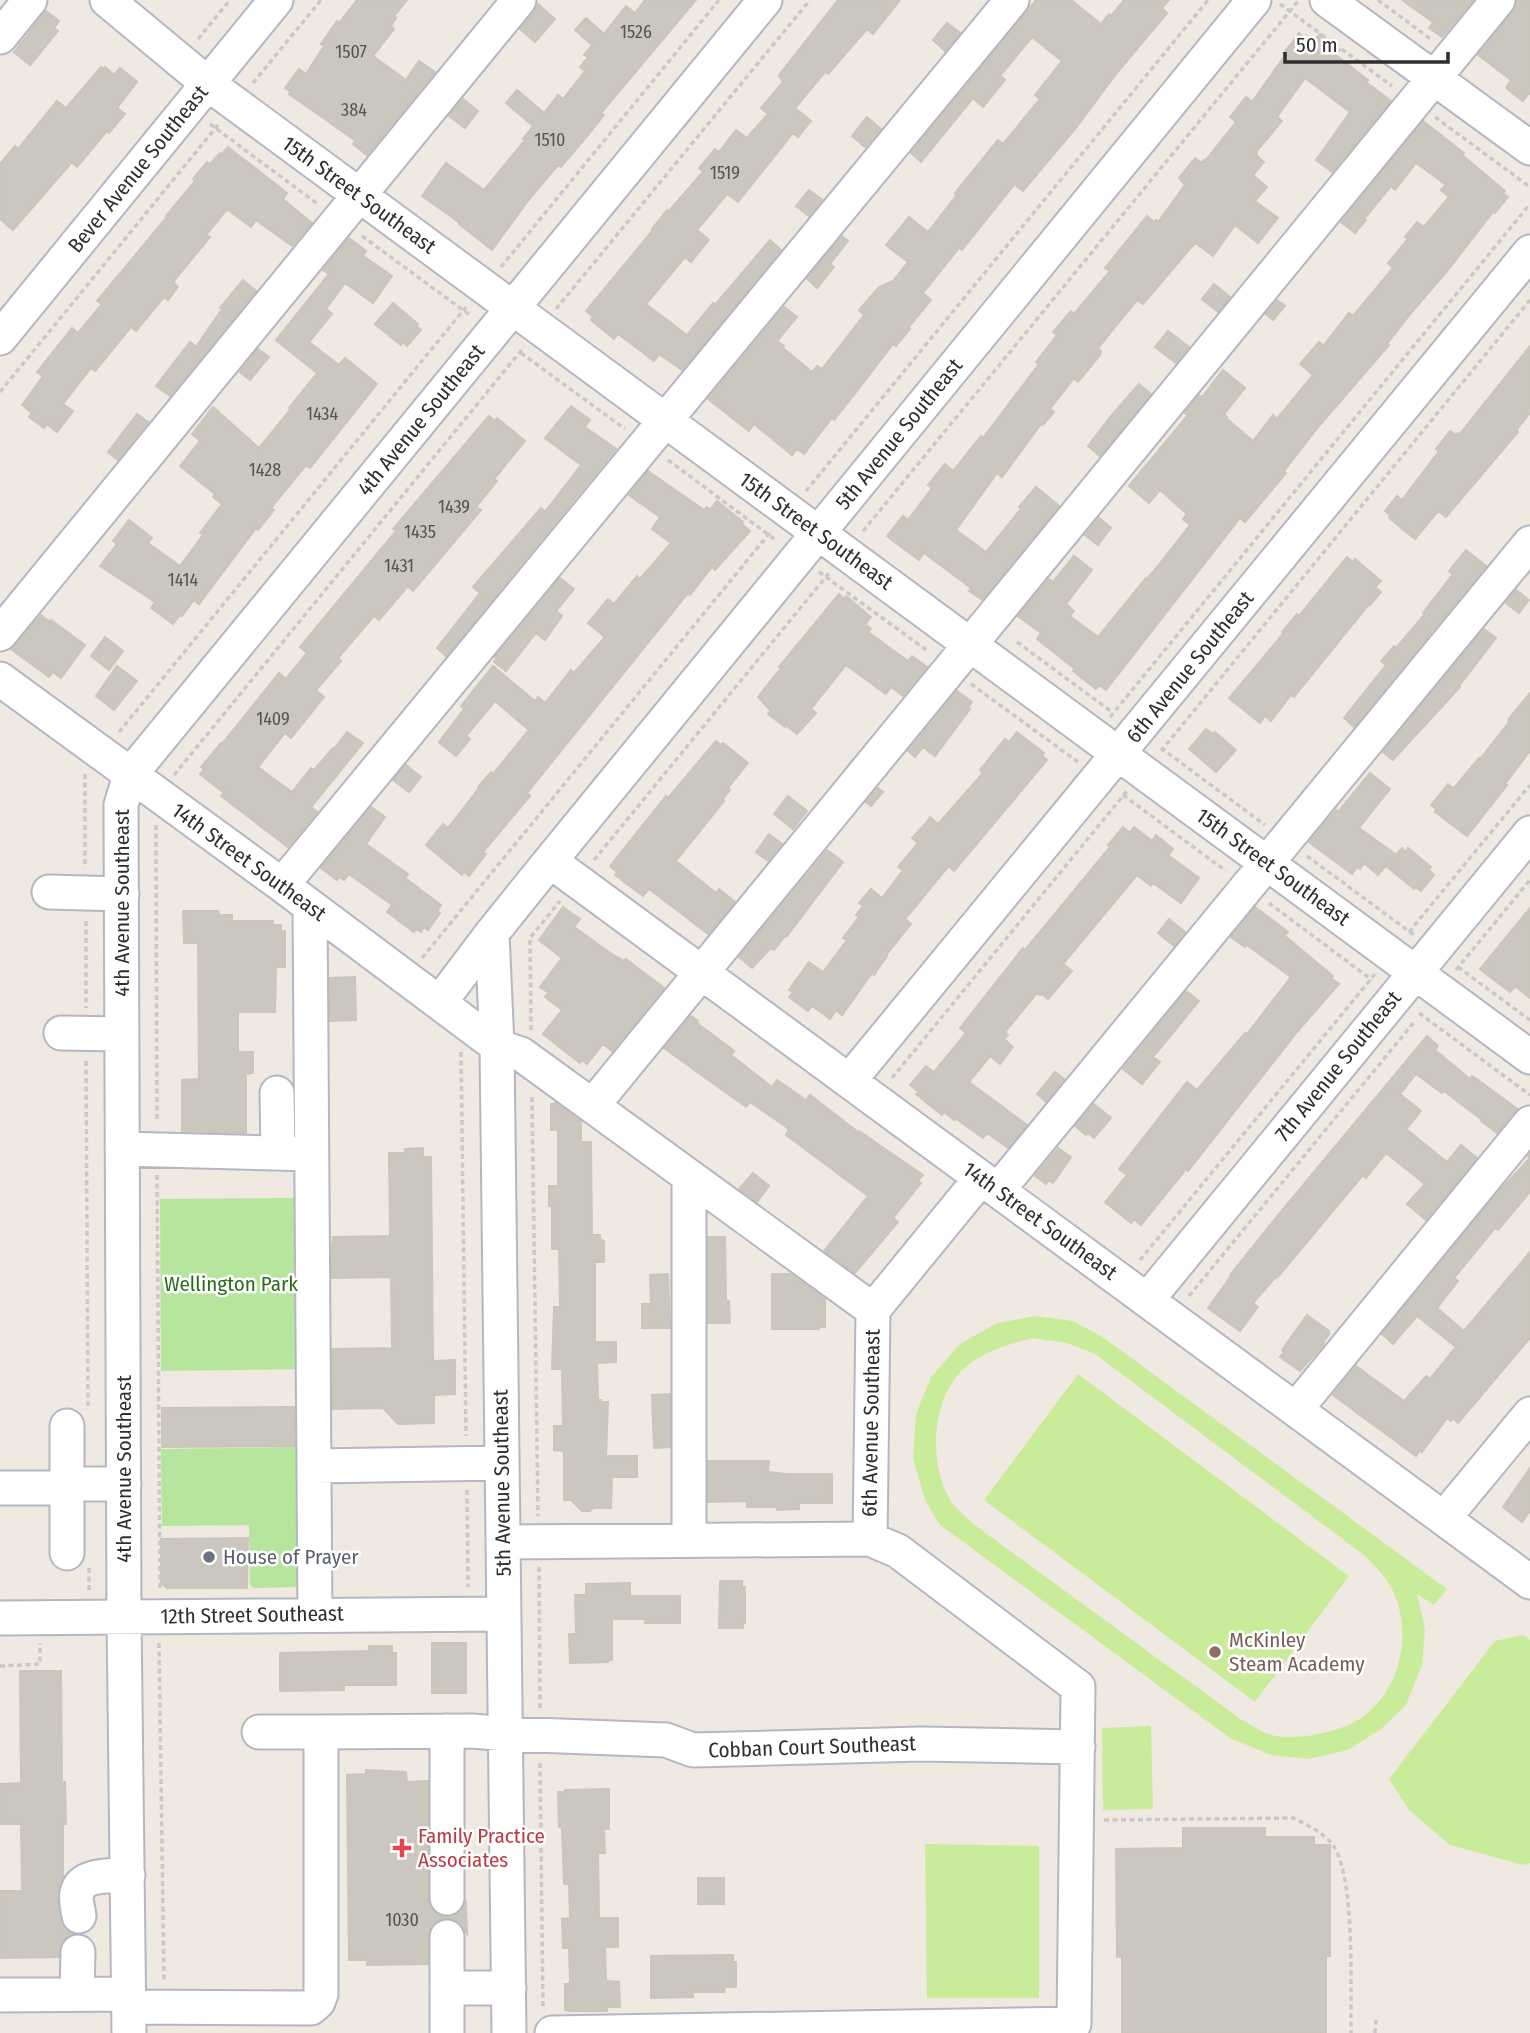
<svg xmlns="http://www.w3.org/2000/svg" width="1530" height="2033" font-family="'Fira Sans Condensed',sans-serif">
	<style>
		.green { fill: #b6e59e }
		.pitch { fill: #c9ec9a; fill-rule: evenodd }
		.building { fill: #cbc7bf; stroke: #cbc5ba; stroke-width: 2 }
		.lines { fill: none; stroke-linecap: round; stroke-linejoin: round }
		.minor-casing { stroke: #b4b7c1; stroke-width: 37 }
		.path { stroke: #c9c9c9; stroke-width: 3.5; stroke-dasharray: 5 3.5; stroke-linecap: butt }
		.minor { stroke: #fff; stroke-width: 33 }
		.worship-dot { fill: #6b7280; stroke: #fff; stroke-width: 2.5 }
		.education-dot { fill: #8d6e63; stroke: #fff; stroke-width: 2.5 }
		.health-dot { fill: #e0444e; stroke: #fff; stroke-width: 2.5 }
		.labels { text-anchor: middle; stroke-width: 5; stroke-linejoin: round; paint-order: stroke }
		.number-label { font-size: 18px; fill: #555452 }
		.street-label { font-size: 21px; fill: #2e2e2e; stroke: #fff }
		.park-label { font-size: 21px; fill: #2c6e1b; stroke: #fff }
		.worship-label { font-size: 21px; fill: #5b616d; stroke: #fff; text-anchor: start }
		.education-label { font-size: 21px; fill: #785e54; stroke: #fff; text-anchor: start }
		.health-label { font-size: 21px; fill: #be3a42; stroke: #fff; text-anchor: start }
	</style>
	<rect width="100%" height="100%" fill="#efe9e1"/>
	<path class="green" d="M298,1198L303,1369L161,1371L160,1199Z
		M301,1447L303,1587L254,1588L250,1585L249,1525L162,1526L161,1449Z"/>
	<path class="pitch" d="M1036,1316L1073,1321L1104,1338L1447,1589L1434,1605L1417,1594L1425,1629L1422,1665L1406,1705L1381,1729L1348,1750L1308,1759L1271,1755L1230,1738L940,1525L926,1502L913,1459L916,1414L931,1377L960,1344L997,1323ZM1032,1338L1067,1343L1095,1354L1364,1555C1377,1568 1390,1581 1396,1598C1411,1638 1399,1690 1364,1716C1352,1725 1334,1731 1319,1734C1303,1737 1281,1740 1266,1733C1258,1730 1250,1724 1242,1720L976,1526C963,1515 949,1503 943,1485C929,1445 935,1388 972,1362C991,1349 1010,1344 1032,1338Z
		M1078,1374L1349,1576L1255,1702L984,1500Z
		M1523,1635L1530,1640V1863L1523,1865L1450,1845L1409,1810L1389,1779L1495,1641Z
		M1151,1726L1153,1809L1103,1810L1102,1728Z
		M925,1844L1039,1846V1998H927Z"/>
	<path class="building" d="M357,0H407L394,16L396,18L391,26L394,29L373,56L406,80L419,61L435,72L367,155L353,144L356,141L289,94L291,92L285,88L299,69L306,74L324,46L321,44L337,21L339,23Z
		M645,0H696L601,113L604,115L588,135L561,167L558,165L527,202L492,250L459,224L460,223L422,196L446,163L484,190L525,140L523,139L533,126L506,103L517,90L544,113L558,95L563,99L585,71L580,67L588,57L584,55L592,45L575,30L586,18L604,34L626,6L635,13Z
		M838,0H900L873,34L867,29L828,74L825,72L795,108L811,121L798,137L793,133L738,202L727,194L697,230L709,240L691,262L685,257L646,304L687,335L713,303L715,305L770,240L781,250L682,370L659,354L654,361L618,334L614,339L591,320L593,317L586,311L653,230L652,229L667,210L668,212L703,172L699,168L715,149L719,152L736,130L747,138L768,114L761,108L783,82L779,75Z
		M1036,0H1071L1101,24L1109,14L1111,16L1124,0H1169L1162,8L1167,13L1116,74L1076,128L1023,191L1015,185H1014L962,250L959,248L923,293L931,300L908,328L910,329L896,346L893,344L857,391L834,420L832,418L804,454L797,449L792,455L754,424L749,431L708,399L784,307L797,317L777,341L784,346L783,348L812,372L817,366L822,369L864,315L859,310L879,287L893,281L908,262L886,245L909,217L928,232L956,196L955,193L998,140L1003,144L1040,99L1035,95L1062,61L1032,37L1000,76L1005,80L983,107L973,98L921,162L911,153Z
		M1402,0H1473L1442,37L1429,28L1433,22Z
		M1517,0H1530V94L1529,93L1523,101L1506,88L1511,80L1478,55L1513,12Z
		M538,4L555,19L535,42L520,29L534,12Z
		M46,11L59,21L54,28L58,31L30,65L14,52Z
		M947,23L960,33L945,51L933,40Z
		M1299,33L1304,38L1306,35L1314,41L1320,34L1340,50L1336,55L1368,80L1366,82L1391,101L1332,172L1316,160L1350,112L1305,78L1277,117L1282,121L1256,152L1257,154L1256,155L1264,162L1253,175L1267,187L1255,201L1278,218L1258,243L1235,225L1213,256L1195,243L1143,304L1137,300L1098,348L1101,351L1100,355L1078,382L1074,378L1050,409L1054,412L1043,425L1041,424L1002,477L997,473L956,530L986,552L1021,509L1019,507L1036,487L1059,506L982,600L969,591L971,588L924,553L919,560L887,536L903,516L908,520L932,488L928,485L945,464L953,471L981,436L983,438L1039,364L1036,362L1057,335L1053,332L1071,311L1074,314L1110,271L1105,268L1147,216L1154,222L1156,220L1158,222L1185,185L1179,178L1195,158L1202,163L1204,160L1205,161L1236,122L1230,117L1246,97L1252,102L1286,54L1284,53Z
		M101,67L103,69L105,67L114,75L120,68L137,82L117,108L125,114L109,133L107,131L77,167L72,162L13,230L0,219V164L15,146L18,149L57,101L66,108Z
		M463,99L478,111L465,128L449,116Z
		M867,117L881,129L865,147L852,136Z
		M1423,121L1464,153L1462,155L1505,191L1503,193L1508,197L1495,213L1493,212L1448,270L1411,313L1387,344L1389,345L1319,426L1284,471L1286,473L1245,522L1240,518L1106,690L1099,685L1096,689L1073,671L1075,669L1037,639L1041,633L1018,616L1049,579L1053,582L1074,556L1092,570L1066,604L1074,611L1070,616L1098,637L1146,578L1147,579L1157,567L1190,525L1183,519L1187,514L1160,490L1149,503L1129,486L1188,415L1185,413L1199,395L1202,397L1223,370L1245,388L1224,414L1227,417L1226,418L1253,441L1273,415L1277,419L1313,375L1300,364L1319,342L1323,346L1349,313L1353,316L1393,268L1388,263L1408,239L1405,237L1417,222L1424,227L1449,197L1441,190L1446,185L1416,163L1395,190L1391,186L1364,219L1366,220L1355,233L1341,222Z
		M228,147L287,193L283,199L312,223L292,246L256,220L251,227L227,209L206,235L210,237L173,282L178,287L168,300L164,297L136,331L131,327L95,371L91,368L63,404L73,411L57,432L47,424L44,428L29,417L32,413L22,405L43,376L37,372L72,328L78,333L79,332L102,304L97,301L167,217L166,216L195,181L193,179L207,162L210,164L220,153L222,154Z
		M809,190L822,200L809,216L796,206Z
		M842,236L848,241L830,264L834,267L817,288L807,279Z
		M349,238L366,251L363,256L392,276L373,303L345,283L326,309L332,314L309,342L339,365L345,358L377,384L310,468L306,465L271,508L274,510L258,530L256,528L199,604L194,600L182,616L180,615L173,624L151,608L155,602L100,566L117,544L113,541L129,520L152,538L148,543L180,566L203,535L200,533L222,504L213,497L215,494L180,466L200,441L192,434L213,407L259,448L291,409L289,408L317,373L276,340L329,274L323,270Z
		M243,280L256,291L170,396L156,386L190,342L196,347L222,309L220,308Z
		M1214,284L1230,297L1218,312L1202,299Z
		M1277,300L1285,306L1273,320L1266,314Z
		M393,303L418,324L416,326L421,330L407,346L403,342L401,345L375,324Z
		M1168,331L1189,347L1176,363L1155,347Z
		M1530,346V413L1517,429L1518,432L1446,517L1438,511L1415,539L1389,518L1390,515L1385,511L1397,496L1402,500L1439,451L1436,449L1450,431L1456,435L1458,433L1459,435Z
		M258,349L269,357L250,380L240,372Z
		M1139,384L1151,394L1100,456L1088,446L1111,416Z
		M571,406L590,420L585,427L616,449L446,656L437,648L480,593L473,587L541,508L545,512L581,465L545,438Z
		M137,414L148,422L118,460L108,452Z
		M489,416L495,421L497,418L525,441L494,479L497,481L476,507L481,510L413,591L408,586L379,620L374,616L338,658L341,661L316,690L324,697L291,738L285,733L258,767L292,792L311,768L314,770L333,748L334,749L347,732L363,743L311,807L317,812L288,847L221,796L224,793L200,774L204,769L201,767L221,743L222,744L279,673L286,679L307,653L300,647L396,531L393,529Z
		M648,471L704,510L707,507L710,510L717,501L743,522L742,524L750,531L715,570L712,567L690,595L688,593L527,793L530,796L483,852L486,854L469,876L464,872L462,875L426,845L443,824L448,828L479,788L478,787L491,772L493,774L529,730L495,701L466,736L470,739L456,756L439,742L464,709L461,706L493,666L535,701L538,697L545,703L571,670L574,673L605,637L588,623L608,599L614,604L637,576L640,579L671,543L652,529L660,517L629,495Z
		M1099,518L1111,528L1098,545L1085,535Z
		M1466,550L1486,566L1354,727L1344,718L1386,665L1381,661L1394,646L1396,648L1425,614L1423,613L1453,574L1449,571Z
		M1347,557L1353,562L1355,559L1381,581L1375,587L1381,592L1370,605L1369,604L1294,697L1291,695L1271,721L1265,716L1260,723L1229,698L1283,634L1282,632L1297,614L1299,616Z
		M560,578L574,589L556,611L562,616L545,640L536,633L506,671L494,662L497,659L495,657Z
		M1516,590L1529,600L1519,613L1506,603Z
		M839,594L844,599L846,596L871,617L865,624L871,629L868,632L908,661L912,656L927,667L903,696L891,687L886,694L846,665L811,709L816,713L797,734L786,725L785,727L768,714L771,711L758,697L781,668L779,667Z
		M41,615L50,622L51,620L85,645L61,678L53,672L49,677L11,649Z
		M1484,629L1496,638L1459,686L1460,687L1393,760L1383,752Z
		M105,637L123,651L109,670L91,656Z
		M117,666L137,681L114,710L96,696Z
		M957,691L972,702L968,708L970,709L935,756L923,747L915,757L908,751Z
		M1530,693V751L1505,784L1507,785L1467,836L1435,812L1436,809L1431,805L1448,784L1454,788L1479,758L1480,759L1509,722L1508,720Z
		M1206,729L1213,734L1215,732L1236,750L1216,772L1189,749Z
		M1017,732L1044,753L1042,756L1047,760L954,871L949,866L947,868L905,919L911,924L886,955L887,956L874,975L872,973L842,1015L836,1010L830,1019L812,1006L808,1011L789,997L793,992L789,990L809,962L823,972L847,940L843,938L859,917L856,915L863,906L859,903L871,889L882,898L903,870L898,867L918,843L912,838L926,823L930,817L938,824L983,773L980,770L1005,739L1009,742Z
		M716,741L721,745L723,743L748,763L728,788L730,790L723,799L724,801L676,861L716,893L719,889L735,902L708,934L649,889L643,896L615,875L617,872L610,866L666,796L668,798Z
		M406,765L421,777L409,792L393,780Z
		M1370,773L1390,789L1359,828L1395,854L1378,875L1364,863L1360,869L1357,867L1352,874L1309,842L1336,810L1338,812Z
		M878,788L883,792L871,806L866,802Z
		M788,796L807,811L793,829L774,814Z
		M371,807L385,817L366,844L408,874L405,878L441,905L437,911L440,913L428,930L424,927L421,932L416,929L414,932L387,912L392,905L349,874L344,880L339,877L337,880L321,868Z
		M1123,827L1130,833L1134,827L1152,841L1156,835L1173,849L1168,855L1199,878L1181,903L1153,883L1151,886L1137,875L1063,964L1072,971L1048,999L1042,994L1040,995L1037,993L1005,1032L1008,1035L1004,1039L1013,1047L1000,1064L990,1056L969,1082L1027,1125L1008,1148L987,1133L983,1138L955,1118L954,1120L944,1112L942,1115L916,1094L919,1092L910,1085L926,1066L934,1072L966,1033L960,1028L1023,948L1025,950L1110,847L1108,845Z
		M769,834L782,844L768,861L756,852Z
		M1402,848L1405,852L1408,848L1431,867L1429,870L1434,875L1421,891L1415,887L1414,889L1386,866Z
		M827,850L843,862L787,936L786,935L774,950L771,948L752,968L739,957Z
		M563,907L580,919L574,927L609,952L624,961L626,959L664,988L612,1051L603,1044L587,1064L582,1060L580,1063L543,1034L562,1010L545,997L549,993L540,987L562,958L539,940Z
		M1255,907L1288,932L1285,936L1333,976L1331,978L1339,984L1297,1032L1188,1171L1186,1169L1141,1225L1134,1219L1131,1223L1105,1202L1127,1175L1119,1169L1187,1082L1197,1090L1245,1033L1247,1034L1291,977L1247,945L1245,947L1231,937Z
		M1530,908V998L1515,986L1510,992L1480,969Z
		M183,911H218L219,915H232V921H273V925H281V931H285V967H276L275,1012H238V1052H253V1073L246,1074V1133L182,1131V1080L199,1079L198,943H184Z
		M1169,919L1185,932L1174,946L1158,933Z
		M355,977L356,1020L330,1021V978Z
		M1186,991L1199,1001L1153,1057L1160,1062L1142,1084L1123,1069Z
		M691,1016L698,1021L697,1023L734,1051L731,1055L772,1087L777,1080L806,1100L810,1095L858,1132L859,1131L923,1175L918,1181L921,1183L893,1218L898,1222L855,1273L824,1251L868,1196L786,1135L789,1130L785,1126L750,1102L746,1107L664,1048Z
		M1427,1036L1438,1046L1435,1050L1470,1079L1472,1076L1477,1079L1517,1109L1497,1133L1481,1121L1482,1120L1444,1091L1442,1093L1416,1074L1400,1094L1421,1111L1406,1129L1447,1162L1461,1145L1477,1158L1426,1220L1407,1204L1425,1184L1386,1153L1366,1178L1363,1175L1277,1278L1276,1277L1253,1303L1258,1307L1240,1331L1208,1308L1231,1276L1230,1275L1275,1219Z
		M1055,1072L1064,1079L1046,1102L1037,1094Z
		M556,1103L581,1122V1142H591L592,1235H600V1239L604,1241V1262H595V1342H616V1362L597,1363L598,1400H601V1402H608L606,1456H637V1477H612L611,1508H593L590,1511H582L571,1500H564V1452L563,1451L554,1450V1426H563L562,1369H552L554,1307H560L559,1249H552V1206H549V1186H558V1130H551V1104Z
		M1094,1104L1111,1118L1094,1138L1088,1133L1086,1135L1075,1126Z
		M423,1148V1157H431L433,1361L455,1360V1394L434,1395V1423L398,1424L383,1408L333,1409L332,1349L392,1348L391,1277L332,1278V1246L333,1237L390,1236L389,1153H405V1149Z
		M1058,1148L1071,1157L1053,1183L1049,1180L1046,1184L1035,1176Z
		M1530,1153V1192L1498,1230L1495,1228L1454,1278L1458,1281L1437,1308L1464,1331L1530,1252V1338L1458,1423L1453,1418L1451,1421L1447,1418L1422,1452L1420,1450L1416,1456L1333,1395L1356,1366L1404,1401L1426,1376L1430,1379L1456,1347L1417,1316L1393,1344L1382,1334L1500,1190L1530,1158L1528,1156Z
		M753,1173L769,1186L757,1202L739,1189Z
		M708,1237H725L726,1301H729L730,1323H708Z
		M668,1274L670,1328H642V1304H651L650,1275Z
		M772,1274H790L825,1299V1327H819V1329H772Z
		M1307,1315L1329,1331V1334L1323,1343L1324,1344L1300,1371L1280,1357L1284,1352L1282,1350Z
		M670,1394V1447L654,1448L652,1395Z
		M294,1407L295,1446L162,1447V1408Z
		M708,1461H769L768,1472L786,1474H832V1503H799V1509L777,1510V1507H747V1501L708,1502Z
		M1530,1468V1511L1522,1522L1503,1507Z
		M248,1538L247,1588H167L161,1583V1539Z
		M720,1581H742V1588L745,1587V1623H743V1628H719Z
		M630,1583V1596H680V1623H645V1619H612V1660H608V1662L570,1663L569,1634H576L575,1595H586V1584Z
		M432,1643H466V1693H432Z
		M369,1646H392V1653H396V1685H344V1690L280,1691V1653L369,1651Z
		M20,1671H61L62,1782H65L66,1824H63V1878L58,1889L57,1899L60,1920L65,1929L73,1934L62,1941L59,1957L0,1958V1891H22L21,1824H0V1784L21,1783Z
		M366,1770L406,1772L407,1782L428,1781V1898L430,1907L438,1915L448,1917L457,1914L466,1902L467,1934L457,1921L448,1918L438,1920L431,1927L428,1937V1964L367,1965V1960H349L347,1775L366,1774Z
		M609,1789V1829H604L605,1853H598L599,1918H618V1947H605L606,1981L619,1982L620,2007H607V2011H569L565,2010V1984H569L570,1981L569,1948H563L562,1919L570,1918L569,1884H564L562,1827H559L558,1792H565V1790Z
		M1183,1828H1265V1837H1314V1845H1330V1956H1326V2033H1122V1956L1117,1957L1116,1849L1183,1848Z
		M698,1878H724V1904H698Z
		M733,1955V1962H736V1987H725L724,1992H693V1997L651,1998V1956Z"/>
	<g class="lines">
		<defs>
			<path id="minor" d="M107,0L207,83L1530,1057
				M1327,0L1530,148
				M0,37L30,0
				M0,338L276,0
				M0,634L519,0
				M0,679L282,885L497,1046L521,1054L873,1310
				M550,861L1530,1582
				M282,885L1012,0
				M49,892L122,894
				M310,906L315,1615
				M492,933L497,1046L509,2033
				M440,1002L492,933L550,861L1254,0
				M61,1033L121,1034
				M849,1081L1530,252
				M277,1093L278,1153
				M593,1105L1498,0
				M122,1149L311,1154
				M689,1176V1540
				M998,1190L1530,543
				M1147,1300L1530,833
				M1296,1409L1530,1123
				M314,1466L502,1463
				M67,1484H124
				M0,1488H67
				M1444,1518L1530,1414
				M870,1539L873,1310L981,1178
				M503,1542L870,1539L898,1551L1078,1687L1074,2024L552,2033
				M67,1553V1426
				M0,1618L503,1614
				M447,1731V1898
				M259,1732H321
				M79,1916C78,1909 75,1899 77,1893C81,1873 113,1876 128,1875
				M447,1937V2033
				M447,1988H509
				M77,1994L78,1952
				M0,1995L128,1994
				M129,2007L311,2008L318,2002L321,1994V1732L473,1731L506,1734L666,1740L693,1750L921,1744L1078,1747
				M129,2033L124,1617L121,805L130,775L765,0"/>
		</defs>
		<use href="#minor" class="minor-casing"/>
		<path class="path" d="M1378,0L1432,40
			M1280,4L1392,86
			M198,39L230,0
			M253,83L321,0
			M1435,117L1530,187
			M210,124L319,205
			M362,236L471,316
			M501,267L719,0
			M556,309L810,0
			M521,353L625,429
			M0,392L218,125
			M668,460L777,541
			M806,491L1208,0
			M863,531L1299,0
			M819,572L929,652
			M1017,642L1112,712
			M971,684L1078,762
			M1110,717L1530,204
			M119,732L466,307
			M1161,748L1265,825
			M1161,751L1530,300
			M85,774V868
			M174,775L524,347
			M1123,795L1226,871
			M156,825L157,1122
			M1307,856L1414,935
			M594,860L829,573
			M1269,903L1372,980
			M86,921V1008
			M1409,932L1530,785
			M422,958L772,530
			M1458,967L1530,1020
			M1456,970L1530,880
			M1419,1013L1530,1095
			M531,1030L530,938L560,901
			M461,1052L466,1436
			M86,1061L88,1410
			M892,1078L1127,791
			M532,1097L538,1516
			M157,1175L160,1591
			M1140,1260L1375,974
			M1189,1296L1415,1021
			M467,1490L468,1587
			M539,1567L540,1710
			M89,1568V1592
			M159,1643L164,1982
			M0,1666L40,1664V1643
			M540,1763L543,2007
			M1104,1820L1293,1818C1306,1824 1324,1833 1333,1845C1356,1879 1350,1990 1351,2033
			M1375,2033L1376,2019"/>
		<use href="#minor" class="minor"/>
	</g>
	<circle class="worship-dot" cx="209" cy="1557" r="7"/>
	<circle class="education-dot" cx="1215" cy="1652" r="7"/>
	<path class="health-dot" d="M398.5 1837.5h7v7h7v7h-7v7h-7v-7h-7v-7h7z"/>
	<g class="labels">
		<g class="number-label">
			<text x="636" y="38">1526</text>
			<text x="351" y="58">1507</text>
			<text x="354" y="116">384</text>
			<text x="550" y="146">1510</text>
			<text x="725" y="179">1519</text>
			<text x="322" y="420">1434</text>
			<text x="265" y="476">1428</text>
			<text x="454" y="513">1439</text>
			<text x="420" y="538">1435</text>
			<text x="399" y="572">1431</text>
			<text x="183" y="586">1414</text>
			<text x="273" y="725">1409</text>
			<text x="402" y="1926">1030</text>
		</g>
		<g class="street-label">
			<text transform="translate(138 169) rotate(-51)" y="7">Bever Avenue Southeast</text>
			<text transform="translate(359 195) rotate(36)" y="7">15th Street Southeast</text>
			<text transform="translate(421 420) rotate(-51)" y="7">4th Avenue Southeast</text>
			<text transform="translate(899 434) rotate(-51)" y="7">5th Avenue Southeast</text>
			<text transform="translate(816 531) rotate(36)" y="7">15th Street Southeast</text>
			<text transform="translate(1190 667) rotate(-51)" y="7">6th Avenue Southeast</text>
			<text transform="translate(249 862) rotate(36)" y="7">14th Street Southeast</text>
			<text transform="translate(1273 867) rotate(36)" y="7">15th Street Southeast</text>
			<text transform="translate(122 903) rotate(-90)" y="7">4th Avenue Southeast</text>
			<text transform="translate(1338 1066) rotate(-51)" y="7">7th Avenue Southeast</text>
			<text transform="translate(1040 1221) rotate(36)" y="7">14th Street Southeast</text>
			<text transform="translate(871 1423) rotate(-89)" y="7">6th Avenue Southeast</text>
			<text transform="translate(124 1469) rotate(-90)" y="7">4th Avenue Southeast</text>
			<text transform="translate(502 1483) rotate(-91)" y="7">5th Avenue Southeast</text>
			<text transform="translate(252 1615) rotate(-1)" y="7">12th Street Southeast</text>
			<text transform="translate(812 1747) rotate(-2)" y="7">Cobban Court Southeast</text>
		</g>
		<g class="park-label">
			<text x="231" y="1291">Wellington Park</text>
		</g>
		<g class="worship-label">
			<text x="223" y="1564">House of Prayer</text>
		</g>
		<g class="education-label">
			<text x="1229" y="1647">McKinley<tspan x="1229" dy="24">Steam Academy</tspan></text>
		</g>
		<g class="health-label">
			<text x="418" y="1843">Family Practice<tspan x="418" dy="24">Associates</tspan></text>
		</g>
	</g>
	<path d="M1285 52v10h163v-10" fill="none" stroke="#2e2e2e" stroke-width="3.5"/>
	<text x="1296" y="52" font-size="21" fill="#2e2e2e" stroke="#ffffff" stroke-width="5" paint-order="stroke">50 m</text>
</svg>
